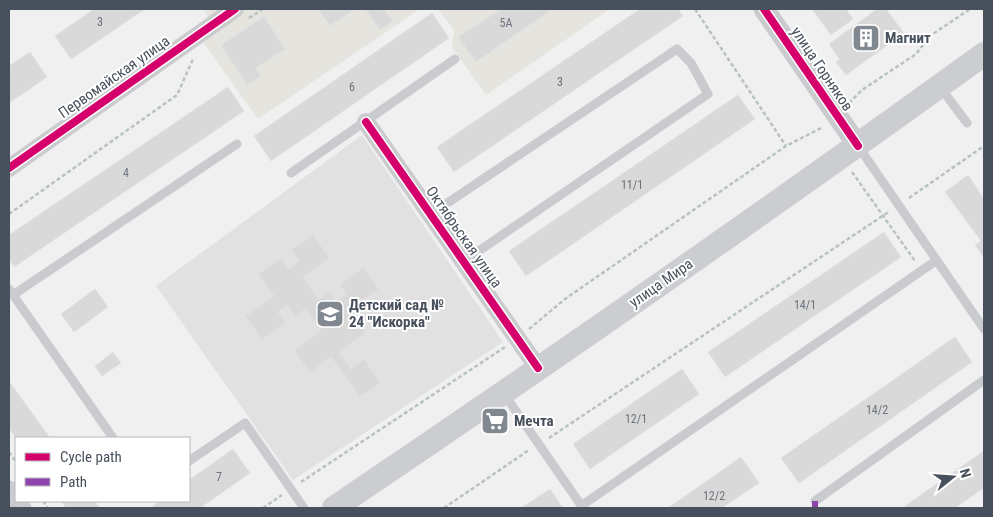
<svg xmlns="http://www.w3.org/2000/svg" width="993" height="517" font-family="'Roboto Condensed',sans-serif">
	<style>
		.commercial { fill: #e5e4de }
		.education { fill: #e2e1e2 }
		.building { fill: #d9d9da; stroke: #e1e2e3 }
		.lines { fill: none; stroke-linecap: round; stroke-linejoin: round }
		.path { stroke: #b8c3c1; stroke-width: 2.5; stroke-dasharray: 4 2.5; stroke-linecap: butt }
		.service { stroke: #cacbce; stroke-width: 9 }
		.minor { stroke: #cacbce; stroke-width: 18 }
		.tertiary { stroke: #cacbce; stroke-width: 21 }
		.secondary { stroke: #cbcdd1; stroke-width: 24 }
		.quiet { stroke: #8e44ad; stroke-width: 6; stroke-dasharray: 12 6; stroke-linecap: butt }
		.cycleway-casing { stroke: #fff; stroke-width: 11 }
		.cycleway { stroke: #d6006c; stroke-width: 8 }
		.labels { text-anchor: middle; stroke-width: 4; stroke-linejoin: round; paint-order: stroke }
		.number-label { font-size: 12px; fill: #6c737c }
		.poi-label { font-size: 15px; font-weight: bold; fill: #47505c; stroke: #fff; text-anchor: start }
		.street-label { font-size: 15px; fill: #47505c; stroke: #fff }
	</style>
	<rect width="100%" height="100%" fill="#f0f0f0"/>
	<path class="commercial" d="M203,9H420L258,119L195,31L209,18Z
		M438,9H610L486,95L452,47L454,30Z"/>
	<path class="education" d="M362,135L503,342L293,480L156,286Z"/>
	<path class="building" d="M94,9H145L71,59L55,36Z
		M318,9H355L330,26Z
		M365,9H384L393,21L380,30Z
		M501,9H553L476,62L458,37Z
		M640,9H678L683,16L454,172L437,147Z
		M812,9H846L853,19L831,35Z
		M877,9H886L904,33L846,75L836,62L840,60L829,44Z
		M432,13L449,38L271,161L254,136Z
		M264,16L285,49L256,68L261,76L247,85L221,45Z
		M30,52L47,77L9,103V66Z
		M228,87L244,111L14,267L9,258V235Z
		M738,95L755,119L526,276L509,251Z
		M968,175L984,199V258L975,245L981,241L945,192Z
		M884,232L901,257L725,377L708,352Z
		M313,234L330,258L303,277L319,299L330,291L336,301L346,294L339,285L363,267L379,289L350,310L366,332L339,352L351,369L364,359L381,383L360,397L331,357L310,373L294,350L321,330L306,309L295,316L287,305L278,312L286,323L262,340L245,316L274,296L258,274L281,258L289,269L299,261L291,250Z
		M95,289L108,307L74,332L61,314Z
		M955,337L972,362L799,483L781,458Z
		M113,352L121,363L102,376L95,366Z
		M682,369L699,394L590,469L573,444Z
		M9,381L50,438H16L9,428Z
		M233,449L250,473L200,508H150L160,501H189V480Z
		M984,451V488L955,508H902Z
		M741,457L759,483L722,508H668Z
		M550,489L563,508H521Z
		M61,501H95L100,508H66Z"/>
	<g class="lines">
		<path class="path" d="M695,9L786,146
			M249,18L263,9
			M849,103L862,90L916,54L930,36L970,9
			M852,172L915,261
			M909,198L984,146
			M9,214L177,95L193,59
			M529,329L565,299L786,146L823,127
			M549,438L890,211
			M9,452L16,462
			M301,482L505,347
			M43,501L48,508
			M263,508L282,495
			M444,508L529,450"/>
		<path class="service" d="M940,87L967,123
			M858,146L984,329
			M291,173L455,59
			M431,214L677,49L691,63L708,94L464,261
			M9,289L113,438
			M13,295L237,144
			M504,394L583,508
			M189,461L245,423L304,508
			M815,501L984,380
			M581,506L937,260"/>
		<path class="minor" d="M366,122L538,368
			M9,168L235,9"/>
		<path class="tertiary" d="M764,9L858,146
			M9,491L21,508"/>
		<path class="secondary" d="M334,508C553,360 770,209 984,54"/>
		<path class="quiet" d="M815,508V501"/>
		<defs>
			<path id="cycleway" d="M764,9L858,146
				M366,122L538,368
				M9,168L235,9"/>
		</defs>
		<use href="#cycleway" class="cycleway-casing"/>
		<use href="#cycleway" class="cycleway"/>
	</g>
	<defs>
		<symbol id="building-square" viewBox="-11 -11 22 22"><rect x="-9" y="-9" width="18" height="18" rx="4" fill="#828890" stroke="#fff"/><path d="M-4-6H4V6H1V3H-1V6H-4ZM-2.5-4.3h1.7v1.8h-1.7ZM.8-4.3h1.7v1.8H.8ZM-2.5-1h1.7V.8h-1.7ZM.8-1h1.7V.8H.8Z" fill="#fff"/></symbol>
		<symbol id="school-square" viewBox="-11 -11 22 22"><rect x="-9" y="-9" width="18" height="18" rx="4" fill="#828890" stroke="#fff"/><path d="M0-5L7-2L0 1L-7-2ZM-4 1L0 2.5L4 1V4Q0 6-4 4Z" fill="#fff"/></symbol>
		<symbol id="supermarket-square" viewBox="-11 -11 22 22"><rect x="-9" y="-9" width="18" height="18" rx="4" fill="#828890" stroke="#fff"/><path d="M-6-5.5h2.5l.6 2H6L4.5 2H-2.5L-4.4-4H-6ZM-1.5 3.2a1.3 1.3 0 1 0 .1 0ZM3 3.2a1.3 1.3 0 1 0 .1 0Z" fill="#fff"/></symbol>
	</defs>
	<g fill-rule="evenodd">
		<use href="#building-square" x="850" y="22" width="32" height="32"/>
		<use href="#school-square" x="314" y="298" width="32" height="32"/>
		<use href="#supermarket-square" x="479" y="405" width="32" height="32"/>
	</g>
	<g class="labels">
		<g class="number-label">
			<text x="100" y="26">3</text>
			<text x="506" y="27">5А</text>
			<text x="560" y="86">3</text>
			<text x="352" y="91">6</text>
			<text x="126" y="177">4</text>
			<text x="632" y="189">11/1</text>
			<text x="805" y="309">14/1</text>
			<text x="877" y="414">14/2</text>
			<text x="636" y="423">12/1</text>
			<text x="219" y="481">7</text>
			<text x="714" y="500">12/2</text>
		</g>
		<g class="poi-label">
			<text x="885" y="43">Магнит</text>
			<text x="349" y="310">Детский сад №<tspan x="349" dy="17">24 "Искорка"</tspan></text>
			<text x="514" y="426">Мечта</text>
		</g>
		<g class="street-label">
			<text transform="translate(822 69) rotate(56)" y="5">улица Горняков</text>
			<text transform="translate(114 77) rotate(-35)" y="5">Первомайская улица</text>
			<text transform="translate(464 237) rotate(55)" y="5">Октябрьская улица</text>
			<text transform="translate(661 283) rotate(-35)" y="5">улица Мира</text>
		</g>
	</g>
	<rect width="993" height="517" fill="none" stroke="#47505c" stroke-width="20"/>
	<rect x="15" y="437" width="175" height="65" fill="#ffffff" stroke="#b5b9be"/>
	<rect x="25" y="453" width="25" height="8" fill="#d6006c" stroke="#b5b9be"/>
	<text x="60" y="462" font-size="15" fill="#47505c">Cycle path</text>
	<rect x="25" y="478" width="25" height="8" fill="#8e44ad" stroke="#b5b9be"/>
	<text x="60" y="487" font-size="15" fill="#47505c">Path</text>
	<g transform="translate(953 477) rotate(73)" stroke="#ffffff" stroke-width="4" paint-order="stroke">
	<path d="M0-4L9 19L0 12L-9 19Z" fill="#47505c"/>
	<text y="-8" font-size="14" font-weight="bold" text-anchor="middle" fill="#47505c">N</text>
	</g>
</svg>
